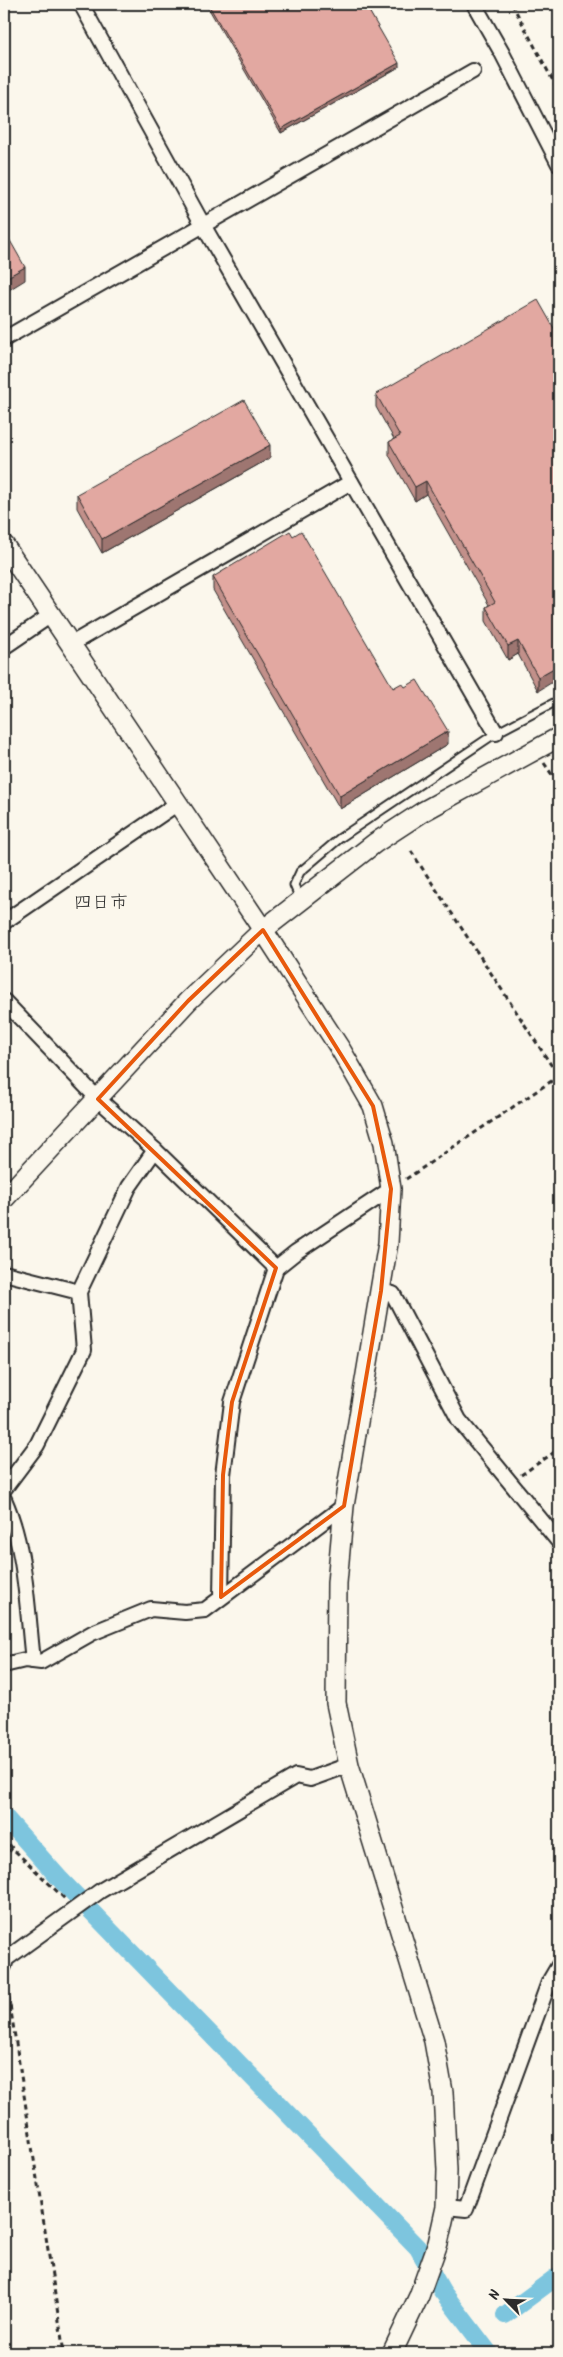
<svg xmlns="http://www.w3.org/2000/svg" width="563" height="2357" font-family="Kalam,'Klee One',sans-serif">
<rect width="100%" height="100%" fill="#fbf7ec"/>
<filter id="ink" filterUnits="userSpaceOnUse"><feTurbulence type="fractalNoise" baseFrequency=".02" numOctaves="2"/><feDisplacementMap in="SourceGraphic" scale="10" xChannelSelector="R" yChannelSelector="G"/><feConvolveMatrix kernelMatrix="1 2 1 2 8 2 1 2 1" color-interpolation-filters="sRGB"/></filter>
<g filter="url(#ink)">
<g fill="none" stroke-linecap="round" stroke-linejoin="round">
<g stroke="#7dc5de" stroke-width="18">
<polyline points="4,1816 59,1878 418,2248 442,2291 489,2353"/>
<polyline points="505,2315 559,2275"/>
</g>
<g stroke="#2b2b2b" stroke-width="11">
<polyline id="lane" points="300,899 294,885 300,872 340,838 496,733 559,700"/>
</g>
<g stroke="#2b2b2b" stroke-width="18">
<g id="street">
<polyline points="81,4 203,225 496,733"/>
<polyline points="474,4 502,53 559,164"/>
<polyline points="4,339 473,71"/>
<polyline points="71,644 351,482"/>
<polyline points="4,647 51,615"/>
<polyline points="4,922 178,803"/>
<polyline points="4,1001 98,1099 155,1150 276,1268"/>
<polyline points="4,1273 79,1292"/>
<polyline points="381,1291 393,1294 459,1420 559,1542"/>
<polyline points="4,1489 37,1445 84,1350 79,1292 129,1187 155,1150"/>
<path d="M 4,1499 C 26,1548 27,1608 33,1661 L 25,1660 L 4,1665"/>
<polyline points="221,1597 223,1475 232,1402 276,1268 296,1252 391,1189"/>
<polyline points="33,1661 41,1662 92,1633 151,1609 185,1612 205,1610 344,1506"/>
<polyline points="4,1966 6,1959 100,1891 296,1776 310,1779 349,1765"/>
<polyline points="446,2207 466,2209 549,1982 559,1965"/>
</g>
</g>
<g stroke="#2b2b2b" stroke-width="22">
<g id="secondary">
<polyline points="4,545 263,930 341,1050 373,1106 384,1143 391,1189 388,1243 344,1506 337,1583 336,1703 349,1765 434,2041 443,2092 447,2170 446,2207 438,2243 419,2296 392,2353"/>
<polyline points="4,1199 188,1001 263,930 375,843 424,811 559,737"/>
</g>
</g>
<g stroke="#2b2b2b" stroke-width="3" stroke-dasharray="5 4" stroke-linecap="butt">
<polyline points="512,4 559,92"/>
<polyline points="544,763 559,785"/>
<polyline points="411,851 559,1077"/>
<polyline points="406,1179 559,1076"/>
<polyline points="521,1475 559,1449"/>
<polyline points="4,1837 12,1848"/>
<polyline points="4,1859 12,1848 66,1900"/>
<polyline points="6,1979 64,2353"/>
</g>
<use href="#lane" stroke="#fbf7ec" stroke-width="7"/>
<use href="#street" stroke="#fbf7ec" stroke-width="14"/>
<use href="#secondary" stroke="#fbf7ec" stroke-width="19"/>
</g>
<g fill="#c2908a" stroke="#2b2b2b">
<polygon points="206,4 365,4 399,67 281,133"/>
<polygon points="559,337 538,691 518,654 508,660 486,621 486,607 489,605 426,494 415,501 389,455 389,442 394,439 376,407 376,394"/>
<polygon points="270,458 102,553 77,508 77,494"/>
<polygon points="213,577 393,688 405,687 448,744 340,809 213,590"/>
</g>
<g fill="#9e7671" stroke="#2b2b2b">
<polygon points="399,63 399,67 281,133 281,129"/>
<polygon points="25,267 25,280 4,293 4,279"/>
<polygon points="270,445 270,458 102,553 102,539"/>
<polygon points="426,481 426,494 415,501 415,487"/>
<polygon points="518,641 518,654 508,660 508,646"/>
<polygon points="559,665 559,678 538,691 538,677"/>
<polygon points="448,731 448,744 340,809 340,796"/>
</g>
<g fill="#e2a8a1" stroke="#2b2b2b">
<polygon points="208,4 365,4 399,63 281,129"/>
<polygon points="4,230 25,267 4,279"/>
<polygon points="538,300 559,337 559,665 538,677 518,641 508,646 486,607 495,602 426,481 415,487 389,442 400,436 376,394"/>
<polygon points="244,400 270,445 102,539 77,494"/>
<polygon points="290,531 293,536 301,531 393,688 402,683 405,687 417,680 448,731 340,796 213,577"/>
</g>
</g>
<path fill="none" stroke="#e8590c" stroke-width="4" stroke-linejoin="round" d="M 263,930 L 373,1106 L 391,1189 L 381,1291 L 344,1506 L 221,1597 L 223,1475 L 232,1402 L 276,1268 L 98,1099 L 188,1001 Z"/>
<g text-anchor="middle" dominant-baseline="central" stroke-width="4" stroke-linejoin="round" paint-order="stroke">
<g font-size="18" fill="#2b2b2b" stroke="#fbf7ec">
<text x="101" y="903">四日市</text>
</g>
</g>
<rect width="563" height="2357" fill="none" stroke="#fbf7ec" stroke-width="20"/>
<rect x="10" y="10" width="543" height="2337" fill="none" stroke="#2b2b2b" stroke-width="2" filter="url(#ink)"/>
<g transform="translate(506 2300) rotate(294)" stroke="#fbf7ec" stroke-width="4" paint-order="stroke">
<path d="M0-4L9 19L0 12L-9 19Z" fill="#2b2b2b"/>
<text y="-8" font-size="14" font-weight="bold" text-anchor="middle" fill="#2b2b2b">N</text>
</g>
</svg>
